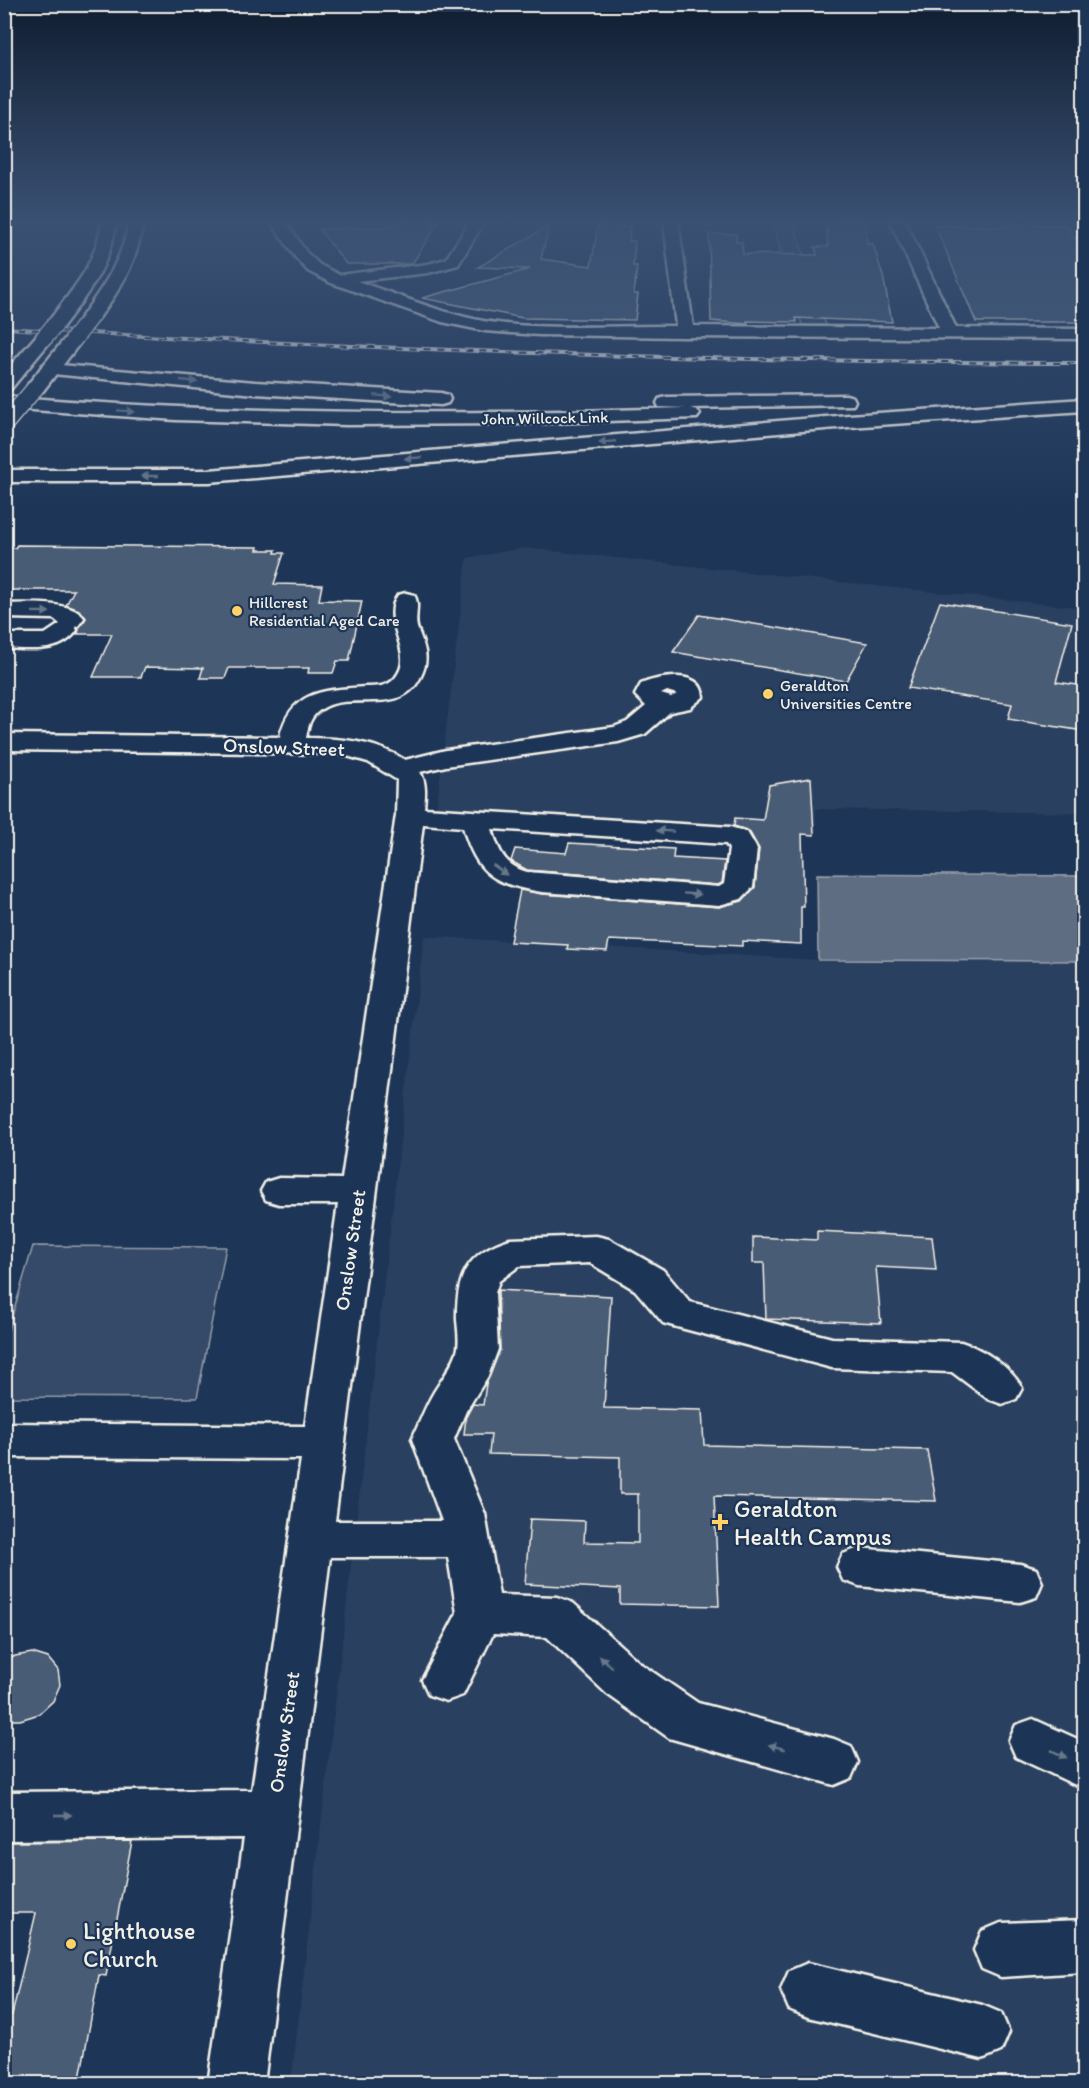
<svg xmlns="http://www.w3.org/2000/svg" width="1089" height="2088" font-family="Itim,sans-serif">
<rect width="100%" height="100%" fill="#1d3557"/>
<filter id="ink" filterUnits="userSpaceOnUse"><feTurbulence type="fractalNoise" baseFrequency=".0167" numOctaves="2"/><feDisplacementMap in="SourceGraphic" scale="12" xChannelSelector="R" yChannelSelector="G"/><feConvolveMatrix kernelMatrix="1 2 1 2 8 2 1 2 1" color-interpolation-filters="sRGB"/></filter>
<g filter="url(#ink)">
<g fill="#2a4060">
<polygon points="524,548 1084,608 1084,813 816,809 816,834 436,811 467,558"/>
<polygon points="424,936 818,960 1084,961 1084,2083 291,2084"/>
</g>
<g fill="#354a67" stroke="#949ea8" stroke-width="1.5">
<polygon points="772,221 793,221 826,325 802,325"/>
<polygon points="33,1246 226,1247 197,1398 5,1397 5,1340"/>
</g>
<polygon fill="#5e6d82" stroke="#9aa2ab" stroke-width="1.5" points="817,874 1084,876 1084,961 818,960"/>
<g fill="#485b74" stroke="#f4f1e8" stroke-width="1.5">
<polygon points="402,221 439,221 412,264 346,264 319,229 388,227 388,224 402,224"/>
<polygon points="826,221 865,221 867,244 873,244 883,276 892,322 796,318 797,322 747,321 748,324 711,321 709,234 736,234 736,242 742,242 743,254 817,255 815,247 828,247"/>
<polygon points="1005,224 1068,225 1074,238 1084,238 1084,322 976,322 935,225 1006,227"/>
<polygon points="549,226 541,259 591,266 598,226 630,227 629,241 635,241 633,266 637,266 634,294 638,294 635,320 523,318 422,298 530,269 478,267"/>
<polygon points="17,545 258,547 257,550 276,550 275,553 284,553 274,584 322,585 319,600 362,601 349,661 337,661 333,673 308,673 309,668 229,668 225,678 200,678 203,668 145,667 141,677 93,677 112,634 78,634 79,628 86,618 79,610 66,605 74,590 4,590 4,548 15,548"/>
<polygon points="940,602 1072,623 1056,682 1084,686 1084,731 1008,719 1012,704 908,688"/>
<polygon points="699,615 779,628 867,643 846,681 673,652"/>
<polygon points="811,778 814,835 802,834 804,907 801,907 801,944 742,941 742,946 609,940 607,951 567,949 568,945 510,942 520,890 542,894 719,907 742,901 755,887 759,849 749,831 734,826 735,818 763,820 769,785"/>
<polygon points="569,843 674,849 673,858 725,861 722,883 718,885 527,870 511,861 515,849 566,853"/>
<polygon points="817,1231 932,1237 936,1270 876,1267 881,1323 766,1319 764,1263 753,1263 753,1237 817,1240"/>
<polygon points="498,1290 611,1296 604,1408 702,1410 704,1445 927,1450 936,1501 714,1496 719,1606 620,1604 620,1589 525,1584 530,1519 585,1521 584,1542 638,1543 638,1494 620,1494 620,1457 489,1454 491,1434 464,1434 466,1417 473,1404 483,1405 486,1384 500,1350"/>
<polygon points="32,1653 48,1658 58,1670 60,1685 53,1701 39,1714 20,1720 4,1720 4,1662 15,1656"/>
<polygon points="132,1841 106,1976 99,1975 79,2084 4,2084 4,2015 12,2015 36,1913 4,1913 4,1842"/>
</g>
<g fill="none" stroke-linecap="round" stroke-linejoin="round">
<g stroke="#f4f1e8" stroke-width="5">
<g id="minor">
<path d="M 270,221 L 285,221 L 306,252 L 320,265 L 339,275 L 428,264 L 446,259 L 467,227 L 467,221 L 481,221 L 481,227 L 458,265 L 428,273 L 357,281 C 398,295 440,313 483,321 C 544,331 614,325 676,326 L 664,221 L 678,221 L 693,326 L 939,328 L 890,221 L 905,221 L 956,328 L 1084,329 L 1084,339 L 685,337 L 539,335 L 485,331 L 442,322 L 331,283 L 308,271 L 296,258 Z"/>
<path d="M 406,593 L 414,595 C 421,605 413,619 418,630 C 425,648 430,660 420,678 C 400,718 348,689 320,710 C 310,717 308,726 306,738 C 341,738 375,741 405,760 L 446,750 L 614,727 L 627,722 L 646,706 L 635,695 L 641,684 C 657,677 702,668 703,697 L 690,708 L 670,712 L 645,734 L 618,742 L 446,766 L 420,772 C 427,783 425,796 424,808 L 730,827 L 747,832 L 757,849 L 753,887 L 741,899 L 719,905 L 542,892 C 494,884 477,875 463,827 L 423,824 L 335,1521 L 442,1521 L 412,1439 C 419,1424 425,1407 434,1392 C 442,1379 451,1368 457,1352 C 460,1343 458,1330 457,1320 C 456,1277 466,1253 510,1239 L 596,1236 L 609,1239 L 663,1270 L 690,1302 L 832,1338 L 961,1342 C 983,1349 1011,1367 1022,1388 L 1016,1399 L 1002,1404 L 988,1399 L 952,1372 L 832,1368 L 677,1327 L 663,1323 L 635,1290 L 590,1263 L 519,1266 L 499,1281 L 495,1293 L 498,1349 L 488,1376 L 466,1411 L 454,1439 L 485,1514 L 499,1595 L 557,1597 L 573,1603 L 641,1664 L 698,1703 L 834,1739 L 851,1746 L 858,1762 L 851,1778 L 834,1785 L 669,1738 L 607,1694 L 547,1637 L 493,1634 L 463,1695 L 446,1701 L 429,1695 L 422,1680 L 457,1613 L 448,1557 L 330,1557 L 264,2084 L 208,2084 L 244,1838 L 4,1840 L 4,1792 L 252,1790 L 301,1459 L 4,1457 L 4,1423 L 305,1426 L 338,1204 L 279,1204 L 266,1200 L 261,1191 L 266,1182 L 279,1178 L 342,1179 L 396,815 L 397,780 L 368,762 L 340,754 L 4,750 L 4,734 L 280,737 C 290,690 325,690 365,687 C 376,687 388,687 395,678 C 417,652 379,622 398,595 ZM 667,691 L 677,694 L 671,697 L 661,694 ZM 492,829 L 726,844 L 729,849 L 724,884 L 719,887 L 527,872 C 504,866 498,849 492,829 Z"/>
<path d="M 4,604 C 25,604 71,600 84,618 L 78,626 L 75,627 L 77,630 C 61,654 30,649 4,648 L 4,634 L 45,634 L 60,624 L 54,619 L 4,618 Z"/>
<polygon points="859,1548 1020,1564 1036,1569 1042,1583 1036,1597 1020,1602 859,1586 843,1580 837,1567 843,1554"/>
<polygon points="1033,1719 1084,1742 1084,1789 1016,1757 1009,1741 1016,1725"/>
<polygon points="1084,1920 1084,1972 1001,1977 982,1969 974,1950 982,1931 1001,1923"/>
<polygon points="808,1963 982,2005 1001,2013 1009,2032 1001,2051 982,2059 808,2017 789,2009 781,1990 789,1971"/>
</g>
</g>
<g stroke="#f4f1e8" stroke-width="5">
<g id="major">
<polygon points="49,364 255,382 441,393 448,395 450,399 448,403 441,405 255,394 43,373 40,369 43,365"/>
<path d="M 846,395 L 853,397 L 855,401 L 853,405 L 690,408 L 697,410 L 700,414 L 697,418 L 518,424 L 347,425 L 176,420 L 4,408 L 4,396 C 232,415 458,415 686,408 L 659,407 L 657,403 L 659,399 L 666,397 Z"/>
<polygon points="1084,399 1084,411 849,427 209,482 4,482 4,470 209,470 849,415"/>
</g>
</g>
<g stroke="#f4f1e8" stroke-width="5">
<g id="highway">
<path d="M 102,221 L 116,221 C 111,265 87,295 61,329 L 49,329 L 46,325 C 72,289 95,268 102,221 Z"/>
<path d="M 129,221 L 143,221 C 138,264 116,296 90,330 L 78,330 L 75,326 C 99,292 122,264 129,221 Z"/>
<polygon points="44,333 50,334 53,338 11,389 4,390 4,373 38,334"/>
<polygon points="73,335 79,336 82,340 79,344 43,391 29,391 27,387 29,383 67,336"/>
</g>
</g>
<use href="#minor" fill="#1d3557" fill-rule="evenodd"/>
<use href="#major" fill="#1d3557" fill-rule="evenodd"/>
<use href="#highway" fill="#1d3557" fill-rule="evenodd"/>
<g stroke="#f4f1e8" stroke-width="4">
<path id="rail" d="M 4,328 C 364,350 723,362 1084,363"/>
</g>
<use href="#rail" stroke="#1d3557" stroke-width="2" stroke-dasharray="7" stroke-linecap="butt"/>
<g stroke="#f4f1e8" stroke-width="19" stroke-linecap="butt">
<g id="highway-bridge">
<polyline points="44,338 55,325"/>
<polyline points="73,340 84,326"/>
<polyline points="4,425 36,387"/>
</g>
</g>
<use href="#highway-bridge" stroke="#1d3557" stroke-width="16"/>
</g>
<defs><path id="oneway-solid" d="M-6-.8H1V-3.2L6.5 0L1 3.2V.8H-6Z" transform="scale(1.5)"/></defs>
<g fill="#68778a">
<use href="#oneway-solid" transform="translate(189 381) rotate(6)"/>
<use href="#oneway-solid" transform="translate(383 396) rotate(4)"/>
<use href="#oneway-solid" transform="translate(126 411) rotate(4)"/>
<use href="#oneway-solid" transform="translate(607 442) rotate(175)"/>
<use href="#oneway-solid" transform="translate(413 458) rotate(175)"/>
<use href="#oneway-solid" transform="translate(150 476) rotate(180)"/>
<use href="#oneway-solid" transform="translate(41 612) rotate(1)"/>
<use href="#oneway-solid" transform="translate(665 831) rotate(-176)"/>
<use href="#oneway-solid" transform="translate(500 870) rotate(36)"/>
<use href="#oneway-solid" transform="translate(692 894) rotate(4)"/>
<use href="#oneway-solid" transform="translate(606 1662) rotate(-137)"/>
<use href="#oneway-solid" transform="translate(777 1747) rotate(-165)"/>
<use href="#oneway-solid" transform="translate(1059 1754) rotate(26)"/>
<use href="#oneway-solid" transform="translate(63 1815)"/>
</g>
</g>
<linearGradient id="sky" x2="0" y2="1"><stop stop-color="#101d30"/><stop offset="0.43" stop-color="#3a5174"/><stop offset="1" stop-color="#3a5174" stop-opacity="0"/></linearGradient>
<rect width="1089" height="514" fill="url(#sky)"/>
<g fill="#ffd166" stroke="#1d3557" stroke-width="2">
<circle cx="237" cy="611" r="6"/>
<circle cx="768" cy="694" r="6"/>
<path d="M717 1513h6v6h6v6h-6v6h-6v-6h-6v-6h6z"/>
<circle cx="71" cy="1944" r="6"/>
</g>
<g text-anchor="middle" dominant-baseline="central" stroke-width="4.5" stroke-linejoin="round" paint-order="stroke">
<g font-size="16" fill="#f4f1e8" stroke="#1d3557">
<text transform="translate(545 418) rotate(-1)">John Willcock Link</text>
</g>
<g font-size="16" fill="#f4f1e8" stroke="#1d3557" text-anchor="start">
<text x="249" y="602">Hillcrest<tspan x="249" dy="18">Residential Aged Care</tspan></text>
<text x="780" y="685">Geraldton<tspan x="780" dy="18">Universities Centre</tspan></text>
</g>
<g font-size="20" fill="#f4f1e8" stroke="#1d3557">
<text transform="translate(284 747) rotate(2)">Onslow Street</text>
<text transform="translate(350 1250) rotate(-82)">Onslow Street</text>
<text transform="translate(284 1732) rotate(-82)">Onslow Street</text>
</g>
<g font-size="24" fill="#f4f1e8" stroke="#1d3557" text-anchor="start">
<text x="734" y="1508">Geraldton<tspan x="734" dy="28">Health Campus</tspan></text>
<text x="83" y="1930">Lighthouse<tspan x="83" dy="28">Church</tspan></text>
</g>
</g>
<rect width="1089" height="2088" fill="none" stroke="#1d3557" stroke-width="24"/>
<rect x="12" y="12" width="1065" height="2064" fill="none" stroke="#f4f1e8" stroke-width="2" filter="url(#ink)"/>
</svg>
